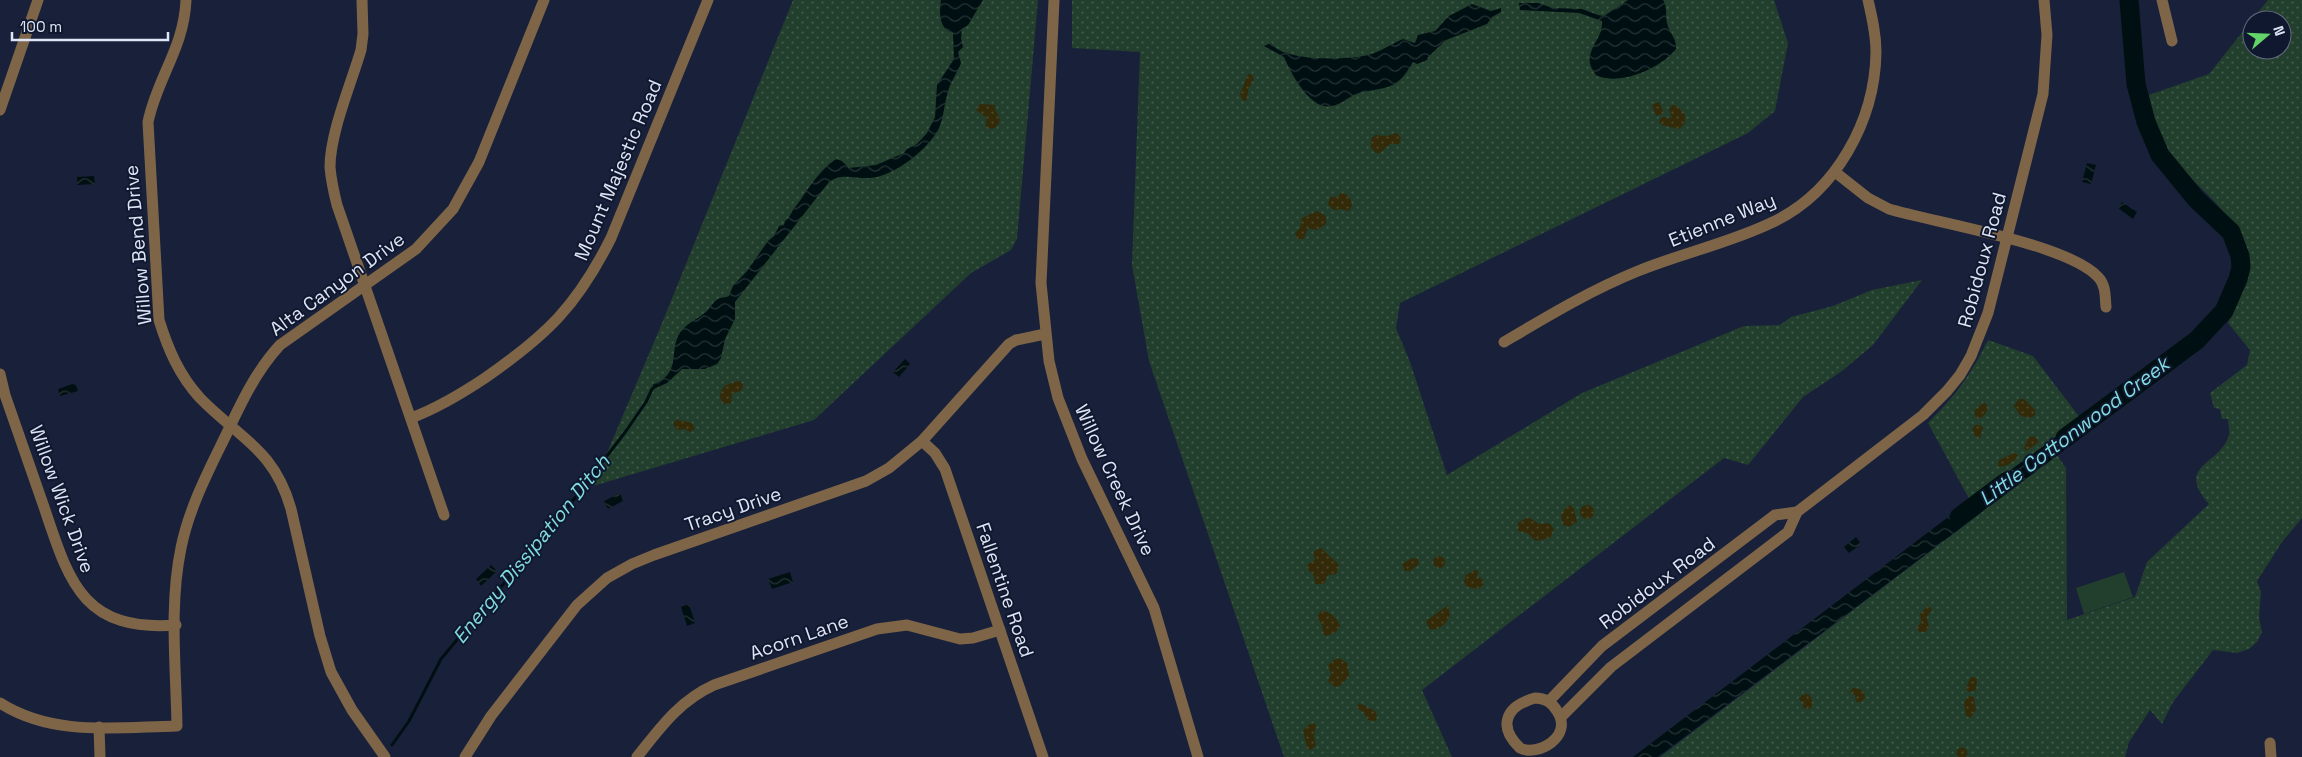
<svg xmlns="http://www.w3.org/2000/svg" width="2302" height="757" font-family="'Space Grotesk',sans-serif">
<defs>
<pattern id="green-dots" width="8" height="8" patternUnits="userSpaceOnUse" patternTransform="scale(1.25)"><rect width="8" height="8" fill="#213f2c"/><path d="M2 2h.1M6 6h.1" fill="none" stroke="#415b4b" stroke-width="1.8" stroke-linecap="round"/></pattern>
<pattern id="sand-dots" width="8" height="8" patternUnits="userSpaceOnUse" patternTransform="scale(1.25)"><rect width="8" height="8" fill="#322a08"/><path d="M2 2h.1M6 6h.1" fill="none" stroke="#4f492d" stroke-width="1.8" stroke-linecap="round"/></pattern>
<pattern id="water-waves" width="16" height="10" patternUnits="userSpaceOnUse" patternTransform="scale(1.25)"><rect width="16" height="10" fill="#001012"/><path d="M0 5q4-4 8 0t8 0" fill="none" stroke="#253335"/></pattern>
</defs>
<rect width="100%" height="100%" fill="#19213a"/>
<g fill="url(#green-dots)" fill-rule="evenodd">
<polygon points="793,0 1038,0 1017,239 1011,250 971,273 814,420 593,486 660,328"/>
<polygon points="1072,0 1774,0 1788,43 1782,74 1775,111 1748,133 1400,303 1396,328 1410,362 1447,475 1582,393 1744,326 1780,325 1791,317 1833,306 1872,290 1922,280 1873,345 1842,371 1803,397 1748,465 1724,458 1422,690 1452,757 1284,757 1149,361 1132,265 1140,52 1072,48"/>
<path d="M 2268,0 L 2302,0 L 2302,518 L 2282,542 L 2257,581 L 2261,592 L 2259,617 L 2262,632 L 2257,642 L 2249,649 L 2237,653 L 2213,650 L 2173,702 L 2162,724 L 2150,710 L 2129,742 L 2125,757 L 1660,757 L 1978,515 L 1928,423 C 1956,395 1970,376 1988,340 L 2033,356 L 2081,419 L 2048,442 L 2066,468 L 2067,620 L 2135,597 L 2147,562 L 2209,504 C 2174,464 2221,465 2229,435 C 2230,430 2228,424 2228,419 L 2222,419 L 2220,409 L 2214,408 L 2210,393 L 2247,365 L 2250,350 L 2228,323 C 2236,305 2245,288 2247,269 C 2253,222 2184,178 2158,144 C 2149,131 2146,112 2143,97 L 2209,74 ZM 2252,20 L 2282,20 L 2282,50 L 2252,50 Z"/>
</g>
<g fill="url(#sand-dots)">
<polygon points="1248,74 1252,75 1254,79 1248,90 1247,100 1243,101 1240,94"/>
<polygon points="1659,102 1664,113 1656,116 1652,105"/>
<path d="M 980,104 L 995,105 L 995,110 C 1000,117 1002,122 995,128 L 991,129 L 986,127 L 986,117 L 976,110 Z"/>
<polygon points="1672,105 1677,106 1685,115 1685,123 1679,129 1662,125 1659,122 1660,119 1663,117 1672,118 1669,110"/>
<polygon points="1397,133 1401,138 1399,144 1390,144 1380,153 1376,153 1371,147 1371,139 1375,135 1387,136"/>
<path d="M 1341,193 C 1348,193 1352,200 1352,206 L 1349,211 L 1341,209 L 1334,210 L 1328,205 L 1330,197 L 1337,197 Z"/>
<polygon points="1317,211 1326,216 1326,224 1317,230 1308,228 1304,239 1297,239 1295,233 1300,228 1302,218"/>
<path d="M 740,381 L 743,384 C 743,394 738,390 732,394 L 731,403 L 723,404 L 720,397 C 721,385 729,383 740,381 Z"/>
<polygon points="2019,399 2024,399 2035,410 2035,416 2027,418 2020,415 2014,406"/>
<path d="M 1984,402 L 1988,407 C 1986,413 1984,419 1976,418 L 1974,411 Z"/>
<polygon points="678,420 692,423 695,429 690,432 685,429 677,430 673,424 675,421"/>
<polygon points="1975,425 1979,425 1983,427 1980,438 1976,437 1972,430"/>
<polygon points="2034,436 2039,442 2026,451 2024,448 2029,437"/>
<path d="M 2014,453 L 2018,455 C 2016,462 2004,468 1998,466 L 1999,460 Z"/>
<polygon points="1570,505 1574,509 1577,522 1569,527 1563,525 1561,516 1566,507"/>
<circle cx="1587" cy="512" r="7"/>
<polygon points="1528,517 1539,524 1549,523 1554,529 1550,538 1536,541 1527,533 1518,531 1518,523"/>
<polygon points="1321,548 1339,565 1336,574 1328,575 1324,584 1315,584 1314,576 1307,568 1308,564 1315,560 1313,552"/>
<circle cx="1439" cy="562" r="6"/>
<polygon points="1412,558 1418,559 1419,564 1410,571 1405,571 1402,564"/>
<polygon points="1475,570 1478,571 1477,577 1481,578 1484,584 1478,589 1467,587 1464,582 1466,575"/>
<path d="M 1448,605 L 1450,615 C 1447,624 1438,631 1429,629 L 1426,621 Z"/>
<polygon points="1928,606 1932,609 1927,617 1929,628 1925,632 1919,632 1917,628 1921,622 1920,614"/>
<path d="M 1321,611 C 1328,610 1338,618 1340,626 L 1336,632 L 1326,636 L 1323,634 L 1322,625 L 1317,617 Z"/>
<polygon points="1339,658 1347,663 1349,676 1340,686 1335,687 1328,681 1331,674 1328,666 1332,661"/>
<polygon points="1974,677 1977,679 1976,690 1969,692 1966,689 1970,678"/>
<path d="M 1853,688 C 1860,688 1865,691 1865,698 L 1861,702 L 1856,702 L 1855,695 L 1850,692 Z"/>
<path d="M 1802,695 L 1808,694 C 1813,698 1814,704 1810,709 L 1803,708 L 1803,703 L 1799,699 Z"/>
<polygon points="1968,696 1974,697 1976,710 1970,718 1966,716 1964,703"/>
<polygon points="1359,703 1375,711 1377,716 1376,721 1368,720 1364,713 1357,708"/>
<polygon points="1314,723 1316,725 1314,736 1316,745 1311,750 1307,748 1303,731 1308,725"/>
<circle cx="1962" cy="753" r="5.5"/>
</g>
<polygon fill="#213f2c" points="2124,572 2133,597 2084,614 2076,588"/>
<g fill="url(#water-waves)">
<path d="M 941,0 L 983,0 L 968,25 L 962,29 L 961,38 L 963,47 L 958,52 L 961,63 C 957,74 949,84 947,95 C 944,106 944,116 939,128 C 929,148 899,172 877,177 C 860,181 843,171 829,182 L 735,302 L 735,319 L 725,339 L 721,358 L 717,364 L 705,369 L 682,369 L 667,383 L 656,388 L 653,387 L 653,384 C 680,375 670,354 678,336 C 685,323 697,320 707,311 C 711,307 713,302 718,299 C 721,297 725,298 729,296 L 733,286 L 747,271 L 768,241 L 774,236 L 779,226 L 784,225 L 785,221 C 790,218 792,210 796,206 C 808,190 818,171 836,159 L 842,161 L 849,168 L 876,165 L 904,153 L 907,149 L 917,144 L 927,133 L 935,117 L 937,85 L 954,59 L 953,33 C 939,29 939,14 941,0 Z"/>
<path d="M 1628,0 L 1663,0 C 1668,8 1665,15 1667,23 C 1669,33 1677,38 1676,49 C 1661,68 1619,87 1596,75 C 1578,53 1604,41 1602,21 L 1579,13 L 1520,10 L 1519,3 L 1538,3 L 1553,8 L 1582,9 L 1598,15 L 1604,16 Z"/>
<path d="M 1472,4 L 1491,11 L 1501,8 L 1501,12 L 1492,17 L 1487,24 L 1446,40 L 1428,57 L 1427,60 L 1417,64 L 1413,62 C 1398,88 1391,87 1363,92 C 1351,94 1343,104 1332,106 C 1310,111 1291,73 1284,57 L 1264,46 L 1271,43 C 1282,62 1348,60 1368,55 C 1380,52 1391,44 1403,39 L 1415,43 L 1418,35 L 1435,31 L 1449,16 Z"/>
<polygon points="2087,163 2096,165 2091,184 2082,182"/>
<polygon points="94,176 95,184 77,185 77,177"/>
<polygon points="2122,202 2137,212 2133,219 2118,208"/>
<polygon points="905,359 910,364 899,377 893,372"/>
<polygon points="75,383 78,391 60,396 58,389"/>
<polygon points="2081,419 2090,431 1990,506 1983,490"/>
<polygon points="620,493 623,501 608,509 604,501"/>
<polygon points="1977,495 1983,511 1658,757 1633,757"/>
<polygon points="1856,537 1861,544 1849,553 1844,547"/>
<polygon points="491,565 497,571 481,586 476,579"/>
<polygon points="790,572 793,582 772,589 768,579"/>
<polygon points="689,604 695,623 687,626 681,607"/>
</g>
<g fill="none" stroke-linecap="round" stroke-linejoin="round">
<polyline stroke="#001012" stroke-width="3" points="392,745 409,721 441,659 571,503 626,431 646,402 652,389 657,385"/>
<g stroke="#001012" stroke-width="19">
<polyline points="2065,438 2197,340 2224,311 2238,279 2241,267 2240,256 2231,232 2196,199 2160,155 2146,122 2136,84 2129,0"/>
<polyline points="1959,517 2007,481"/>
</g>
<g stroke="#7e6548" stroke-width="11">
<path d="M 186,0 C 184,48 157,78 148,122 L 159,320 C 168,349 179,375 200,398 C 240,439 274,449 291,509 L 320,636 L 331,672 L 352,710 L 385,757"/>
<path d="M 362,0 L 363,34 L 361,50 C 351,84 330,133 330,167 C 331,180 334,193 337,205 L 444,515"/>
<polyline points="1054,0 1041,283 1049,361 1058,398 1082,459 1154,608 1198,757"/>
<polyline points="2162,0 2172,41"/>
<polyline points="0,110 38,0"/>
<path d="M 1835,172 L 1868,198 L 1889,209 C 1936,223 2070,244 2099,278 C 2106,286 2105,297 2106,307"/>
<path d="M 1504,342 C 1548,316 1591,290 1638,271 C 1682,253 1730,243 1773,222 C 1836,192 1875,121 1876,52 C 1876,34 1872,17 1868,0"/>
<path d="M 0,374 L 5,395 C 18,432 31,469 44,507 C 69,581 82,632 176,625"/>
<path d="M 411,418 C 438,408 461,394 485,378 C 547,335 577,306 611,238 L 708,0"/>
<polyline points="922,441 935,453 945,469 1043,757"/>
<path d="M 1535,698 C 1545,698 1552,702 1557,711 C 1574,737 1537,757 1520,748 C 1497,726 1506,706 1535,698 Z"/>
<polyline points="1549,701 1602,646 1775,515 1797,512"/>
<path d="M 0,703 C 53,737 117,727 177,726 C 176,668 169,605 181,548 C 189,508 208,472 226,435 C 241,403 256,371 280,345 L 416,249 L 453,209 L 479,162 L 544,0"/>
<polyline points="1561,717 1611,667 1788,532 1797,512 1923,415 1947,391 1960,375 1971,356 1988,313 2043,94 2047,35 2044,0"/>
<polyline points="99,727 100,757"/>
<polyline points="2270,743 2271,757"/>
<polyline points="465,757 491,716 577,605 607,578 632,564 654,555 866,481 889,468 922,441 1009,344 1016,340 1045,334"/>
<path d="M 637,757 C 660,728 679,701 714,685 L 877,629 L 907,625 L 960,639 L 973,638 L 1000,630"/>
</g>
</g>
<g text-anchor="middle" dominant-baseline="central" stroke-width="4" stroke-linejoin="round" paint-order="stroke">
<g font-size="19" fill="#dee5f6" stroke="#10182f">
<text transform="translate(618 170) rotate(-67)">Mount Majestic Road</text>
<text transform="translate(1722 220) rotate(-22)">Etienne Way</text>
<text transform="translate(138 245) rotate(-95)">Willow Bend Drive</text>
<text transform="translate(1982 260) rotate(-75)">Robidoux Road</text>
<text transform="translate(337 284) rotate(-36)">Alta Canyon Drive</text>
<text transform="translate(1115 480) rotate(65)">Willow Creek Drive</text>
<text transform="translate(62 499) rotate(70)">Willow Wick Drive</text>
<text transform="translate(733 509) rotate(-19)">Tracy Drive</text>
<text transform="translate(1657 583) rotate(-37)">Robidoux Road</text>
<text transform="translate(1005 590) rotate(71)">Fallentine Road</text>
<text transform="translate(799 637) rotate(-19)">Acorn Lane</text>
</g>
<g font-size="20" font-style="italic" fill="#81dbe0" stroke="#10182f">
<text transform="translate(2074 431) rotate(-37)">Little Cottonwood Creek</text>
<text transform="translate(531 549) rotate(-51)">Energy Dissipation Ditch</text>
</g>
</g>
<g transform="translate(2267 35) rotate(71)"><circle r="24" fill="#10182f" stroke="#626a7f"/>
<path d="M0-4L9 19L0 12L-9 19Z" fill="#63d469"/>
<text y="-8" font-size="14" font-weight="bold" text-anchor="middle" fill="#dee5f6">N</text>
</g>
<path d="M12 32v8h156v-8" fill="none" stroke="#dee5f6" stroke-width="2.5"/>
<text x="20" y="32" font-size="15" fill="#dee5f6" stroke="#10182f" stroke-width="4" paint-order="stroke">100 m</text>
</svg>
